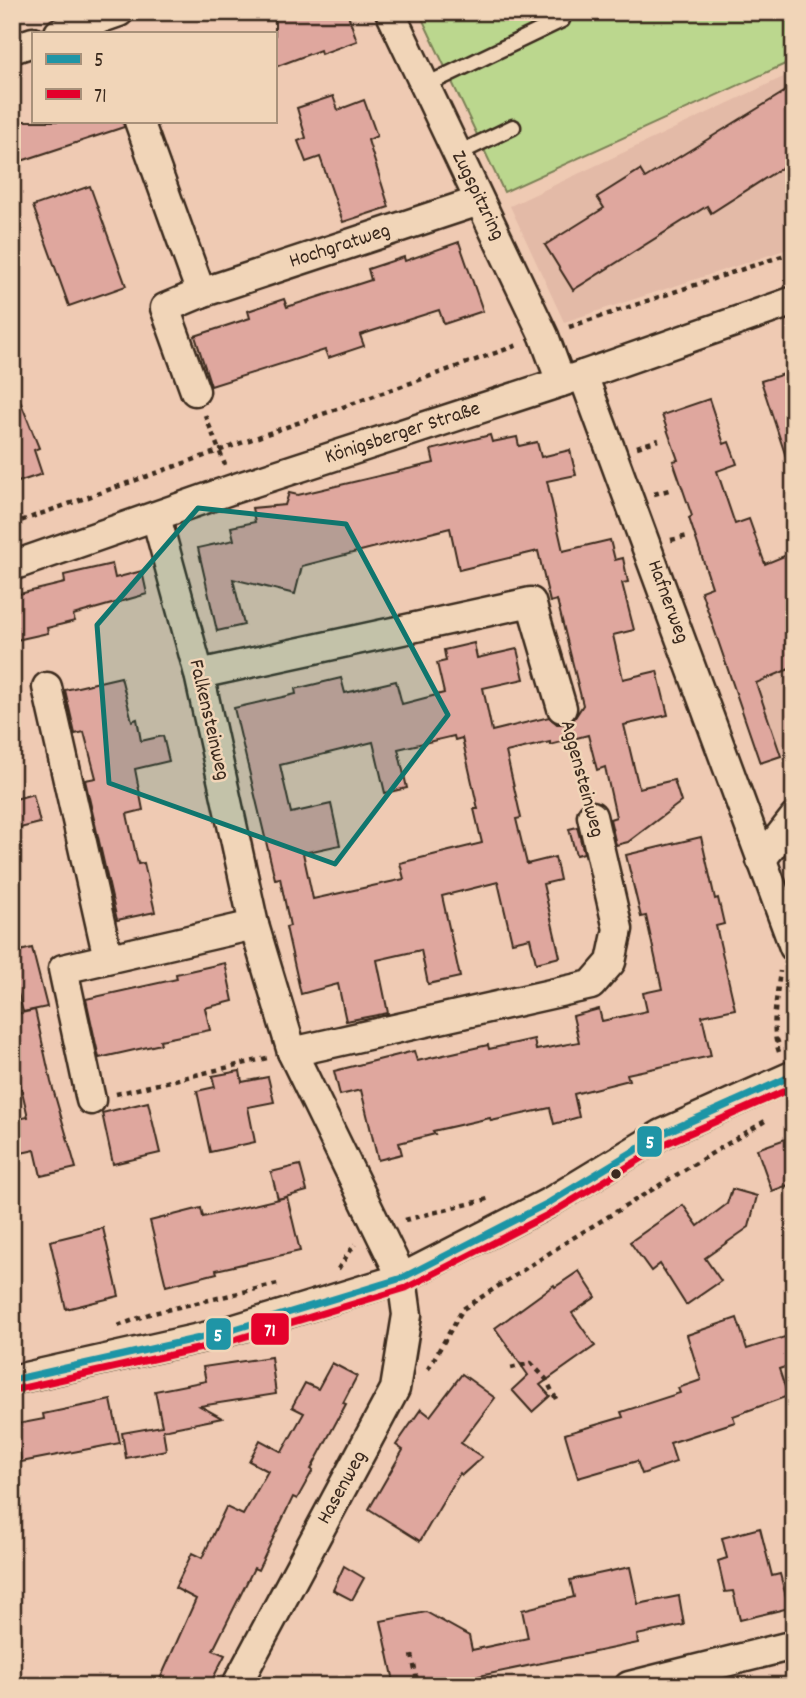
<svg xmlns="http://www.w3.org/2000/svg" width="806" height="1698" font-family="Dekko,sans-serif">
<rect width="100%" height="100%" fill="#efcab3"/>
<filter id="ink" filterUnits="userSpaceOnUse"><feTurbulence type="fractalNoise" baseFrequency=".0143" numOctaves="2"/><feDisplacementMap in="SourceGraphic" scale="14" xChannelSelector="R" yChannelSelector="G"/><feConvolveMatrix kernelMatrix="1 2 1 2 8 2 1 2 1" color-interpolation-filters="sRGB"/></filter>
<g filter="url(#ink)">
<g fill="#e3baa7">
<polygon points="794,72 794,247 564,322 510,206"/>
<polygon points="794,553 794,742 781,756 760,763 701,591"/>
</g>
<polygon fill="#bbd78e" stroke="#7b8056" stroke-width="2" points="419,12 794,12 794,60 504,192"/>
<g fill="#dfa79e" stroke="#3b2a1e" stroke-width="2" fill-rule="evenodd">
<polygon points="275,12 347,12 357,41 321,54 320,50 275,67"/>
<polygon points="794,86 794,160 711,213 707,206 573,290 545,245 604,208 597,197 640,170 645,178"/>
<polygon points="333,96 338,110 364,100 377,136 368,140 389,207 343,222 320,157 306,162 298,141 306,138 297,108"/>
<polygon points="12,121 123,121 124,127 12,164"/>
<polygon points="90,186 126,286 69,306 33,206"/>
<polygon points="459,242 483,311 444,324 439,310 360,335 364,346 328,358 325,350 211,386 195,336 250,318 248,311 284,299 287,307 371,280 368,269 404,257 405,261"/>
<polygon points="794,371 794,466 789,466 761,381"/>
<polygon points="12,381 39,448 34,450 42,474 12,484"/>
<polygon points="709,399 724,444 729,442 737,464 717,471 735,524 749,519 765,564 794,552 794,667 756,683 781,756 760,763 701,591 712,587 689,518 692,516 673,461 678,460 662,415"/>
<path d="M 490,435 L 492,442 L 517,437 L 519,446 L 537,442 L 541,457 L 570,450 L 576,475 L 547,481 L 563,551 L 610,540 L 615,560 L 623,558 L 628,582 L 622,583 L 634,630 L 613,635 L 623,679 L 657,671 L 668,715 L 624,725 L 639,788 L 674,780 L 681,802 L 628,842 L 616,845 L 610,819 L 616,817 L 605,767 L 597,770 L 588,735 L 550,745 L 550,742 L 506,752 L 521,818 L 516,819 L 527,864 L 555,857 L 560,880 L 543,884 L 560,957 L 536,963 L 530,938 L 512,942 L 498,882 L 442,896 L 460,977 L 428,984 L 421,950 L 377,960 L 388,1013 L 346,1021 L 338,984 L 301,994 L 286,927 L 290,926 L 280,878 L 275,879 L 234,708 L 296,694 L 295,689 L 341,678 L 345,693 L 396,681 L 402,704 L 444,693 L 437,663 L 446,661 L 444,650 L 474,643 L 477,658 L 517,649 L 524,679 L 483,688 L 492,731 L 549,717 L 557,724 L 567,724 L 574,719 L 583,705 L 557,600 L 550,602 L 538,551 L 459,570 L 450,528 L 302,566 L 295,594 L 233,579 L 244,625 L 217,631 L 198,548 L 234,540 L 231,527 L 255,522 L 252,508 L 285,505 L 289,493 L 298,495 L 434,463 L 431,450 ZM 454,736 L 455,740 L 462,738 L 478,809 L 474,809 L 482,843 L 400,863 L 404,879 L 313,899 L 303,853 L 340,845 L 331,804 L 291,813 L 280,765 L 373,742 L 385,793 L 407,788 L 398,749 Z"/>
<polygon points="112,564 115,578 142,571 147,594 73,615 75,621 47,628 48,633 12,641 12,602 16,601 15,595 65,583 64,575"/>
<polygon points="121,677 132,721 137,719 141,741 163,736 169,761 135,769 143,810 127,814 138,864 144,863 155,912 117,920 85,780 96,778 84,732 75,734 65,690"/>
<polygon points="33,794 40,823 12,830 12,800"/>
<polygon points="577,827 584,853 576,855 569,829"/>
<polygon points="701,837 715,899 718,898 724,924 716,926 735,1009 702,1016 711,1056 627,1074 629,1080 574,1094 579,1117 554,1124 550,1108 491,1121 490,1118 433,1131 435,1134 399,1143 402,1154 378,1160 361,1090 340,1095 334,1071 414,1051 417,1061 488,1045 489,1049 534,1039 536,1050 579,1042 573,1016 599,1009 602,1021 647,1011 643,993 662,989 646,916 641,917 626,855"/>
<polygon points="32,948 47,1007 23,1012 12,971 12,953"/>
<polygon points="225,963 233,1001 205,1008 210,1030 160,1040 161,1044 99,1058 86,999 177,979 176,974"/>
<polygon points="35,1010 51,1082 76,1168 41,1176 35,1150 12,1155 12,1120 28,1117 12,1048 12,1015"/>
<polygon points="240,1071 242,1082 268,1077 274,1102 248,1107 255,1142 210,1152 197,1091 215,1087 212,1076"/>
<polygon points="148,1102 160,1153 113,1164 102,1113"/>
<polygon points="794,1136 794,1183 772,1191 757,1149"/>
<polygon points="300,1165 307,1191 278,1199 271,1172"/>
<polygon points="732,1189 757,1196 749,1227 705,1258 721,1281 686,1305 660,1264 651,1271 630,1242 683,1205 698,1226 727,1204"/>
<polygon points="287,1197 300,1251 216,1270 217,1273 166,1286 150,1221 201,1208 203,1217"/>
<polygon points="103,1228 119,1296 66,1309 50,1241"/>
<polygon points="579,1271 596,1297 572,1313 595,1346 540,1385 550,1396 532,1412 512,1390 528,1375 495,1328 554,1285 555,1287"/>
<polygon points="737,1318 747,1349 794,1334 794,1364 779,1369 788,1396 733,1416 735,1422 670,1443 676,1462 642,1474 637,1461 578,1478 565,1434 623,1417 621,1412 680,1393 678,1388 701,1380 687,1335"/>
<polygon points="271,1357 276,1394 200,1406 222,1418 163,1430 166,1450 126,1458 122,1433 162,1426 155,1391 206,1381 203,1367"/>
<polygon points="332,1363 357,1376 343,1403 346,1404 311,1469 313,1470 297,1499 293,1497 258,1570 254,1568 213,1650 225,1655 209,1686 157,1686 196,1599 175,1588 192,1553 202,1558 226,1507 243,1515 268,1471 249,1461 260,1440 282,1452 304,1413 292,1407 305,1383 318,1389"/>
<polygon points="462,1374 495,1398 461,1443 482,1457 462,1475 460,1473 420,1541 369,1509 403,1450 396,1445 421,1409 430,1416"/>
<polygon points="111,1400 120,1443 21,1462 19,1450 12,1451 12,1425 44,1419 43,1414"/>
<polygon points="760,1528 772,1576 780,1574 789,1608 740,1620 733,1591 725,1592 718,1561 727,1558 722,1538"/>
<polygon points="344,1566 364,1578 352,1600 333,1590"/>
<polygon points="630,1567 638,1604 679,1596 684,1625 637,1635 638,1643 479,1676 479,1679 444,1686 395,1686 381,1621 426,1612 469,1636 472,1650 528,1638 522,1610 574,1597 570,1580"/>
</g>
<g fill="none" stroke-linecap="round" stroke-linejoin="round">
<g stroke="#3b2a1e" stroke-width="19">
<g id="lane">
<polyline points="424,86 562,20 564,12"/>
<polyline points="457,154 513,127"/>
</g>
</g>
<g stroke="#3b2a1e" stroke-width="33">
<g id="street">
<polyline points="390,12 544,336 561,382"/>
<polyline points="59,33 119,12"/>
<polyline points="12,49 33,42"/>
<polyline points="139,121 201,293"/>
<polyline points="583,375 794,947"/>
<polyline points="195,391 165,308 201,293 479,201"/>
<polyline points="156,517 199,674 254,925 292,1052 402,1278 407,1315 395,1389 236,1686"/>
<polyline points="12,566 233,489 583,375 794,301"/>
<polyline points="199,674 531,602 562,708"/>
<polyline points="47,687 108,958"/>
<polyline points="761,860 794,818"/>
<polyline points="292,1052 591,985 611,962 618,929 592,816"/>
<polyline points="91,1100 63,969 254,925"/>
<polyline points="12,1380 222,1333 402,1278 550,1202 662,1134 794,1075"/>
<polyline points="629,1686 794,1645"/>
</g>
</g>
<g stroke="#3b2a1e" stroke-width="4.5" stroke-dasharray="5 5" stroke-linecap="butt">
<polyline points="569,327 794,252"/>
<polyline points="205,415 225,465"/>
<polyline points="637,447 659,440"/>
<polyline points="654,494 673,489"/>
<polyline points="12,524 518,345"/>
<polyline points="671,540 688,536"/>
<polyline points="569,732 585,791"/>
<polyline points="775,1042 794,1035"/>
<path d="M 779,1052 C 770,1027 777,997 780,971"/>
<polyline points="116,1094 267,1058"/>
<polyline points="405,1220 492,1198"/>
<polyline points="338,1269 355,1244"/>
<polyline points="118,1326 149,1314 282,1283"/>
<polyline points="511,1368 531,1363 546,1379 556,1399"/>
<polyline points="428,1369 463,1309 568,1241 765,1121"/>
<polyline points="412,1655 418,1686"/>
</g>
<use href="#lane" stroke="#f1d5b8" stroke-width="14"/>
<use href="#street" stroke="#f1d5b8" stroke-width="28"/>
<g stroke="#f1d5b8" stroke-width="12">
<polyline id="bus-1" points="12,1380 222,1333 402,1278 550,1202 662,1134 794,1075"/>
</g>
<g stroke="#f1d5b8" stroke-width="12">
<polyline id="bus-2" points="14,1390 224,1343 406,1288 555,1211 667,1143 794,1087"/>
</g>
<use href="#bus-1" stroke="#1f95a6" stroke-width="7"/>
<use href="#bus-2" stroke="#e4002b" stroke-width="7"/>
</g>
</g>
<path fill="#0f766e" fill-opacity="0.2" stroke="#0f766e" stroke-width="5" stroke-linejoin="round" d="M 198,508 L 346,524 L 448,715 L 335,864 L 109,783 L 97,625 Z"/>
<circle fill="#3b2a1e" stroke="#f1d5b8" stroke-width="2.5" cx="616" cy="1174" r="6"/>
<g text-anchor="middle" dominant-baseline="central" stroke-width="5" stroke-linejoin="round" paint-order="stroke">
<g font-size="21" fill="#3b2a1e" stroke="#f1d5b8">
<text transform="translate(477 196) rotate(64)">Zugspitzring</text>
<text transform="translate(340 247) rotate(-18)">Hochgratweg</text>
<text transform="translate(403 434) rotate(-18)">Königsberger Straße</text>
<text transform="translate(667 602) rotate(70)">Hafnerweg</text>
<text transform="translate(208 720) rotate(77)">Falkensteinweg</text>
<text transform="translate(581 779) rotate(75)">Aggensteinweg</text>
<text transform="translate(343 1488) rotate(-61)">Hasenweg</text>
</g>
</g>
<g stroke="#f1d5b8" stroke-width="2.5">
<rect x="636" y="1125" width="27" height="33" rx="7" fill="#1f95a6"/>
<rect x="250" y="1312" width="40" height="34" rx="7" fill="#e4002b"/>
<rect x="205" y="1317" width="27" height="34" rx="7" fill="#1f95a6"/>
</g>
<g font-size="19" text-anchor="middle" font-weight="bold" fill="#fff">
<text x="650" y="1148">5</text>
<text x="270" y="1336">71</text>
<text x="218" y="1341">5</text>
</g>
<rect width="806" height="1698" fill="none" stroke="#f1d5b8" stroke-width="42"/>
<rect x="21" y="21" width="764" height="1656" fill="none" stroke="#3b2a1e" stroke-width="2.5" filter="url(#ink)"/>
<rect x="32" y="32" width="245" height="91" fill="#f1d5b8" stroke="#a8917a" stroke-width="2"/>
<rect x="46" y="54" width="35" height="10" fill="#1f95a6" stroke="#a8917a" stroke-width="2"/>
<text x="94" y="66" font-size="21" fill="#3b2a1e">5</text>
<rect x="46" y="89" width="35" height="10" fill="#e4002b" stroke="#a8917a" stroke-width="2"/>
<text x="94" y="102" font-size="21" fill="#3b2a1e">71</text>
</svg>
